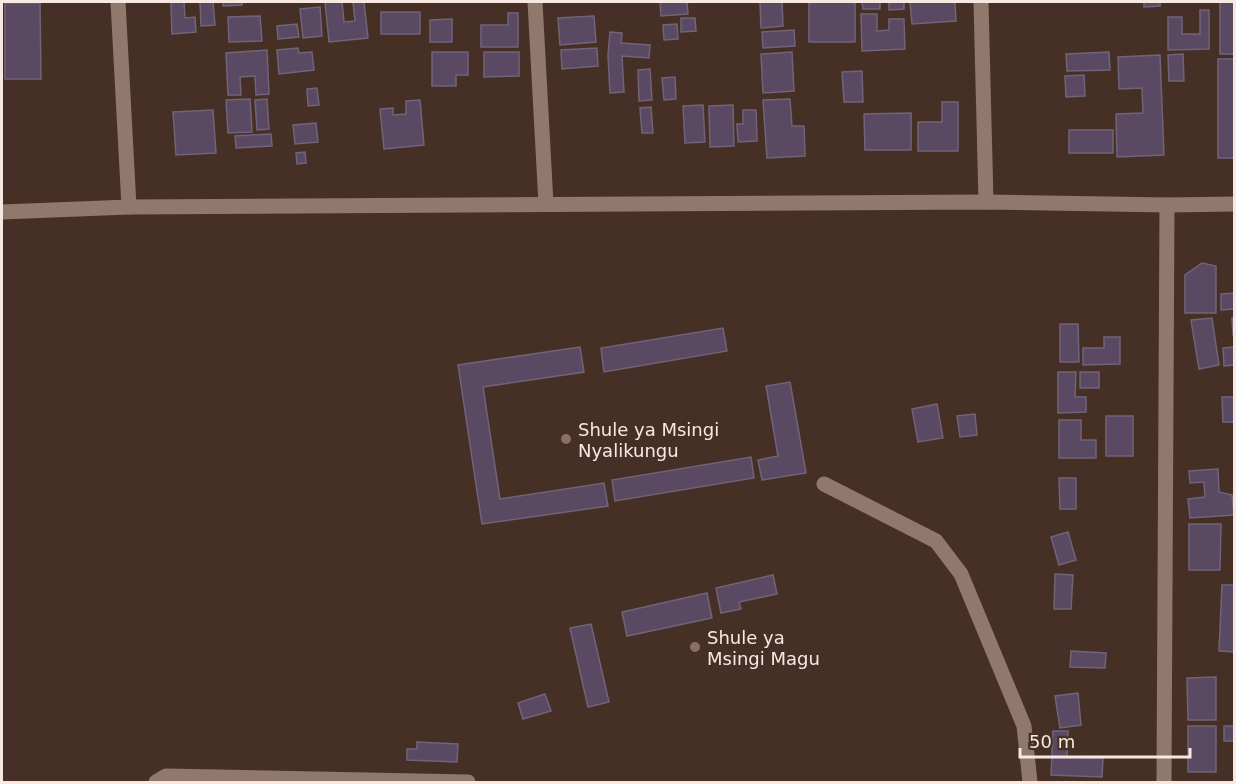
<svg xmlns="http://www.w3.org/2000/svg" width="1236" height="784" font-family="'DejaVu Sans',sans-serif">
<rect width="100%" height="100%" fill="#463026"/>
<g fill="#594962" stroke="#716378" stroke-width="1.5">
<polygon points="171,2 184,2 185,18 195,17 196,32 172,34"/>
<polygon points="200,2 213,2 215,25 201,26"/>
<polygon points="223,2 242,2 242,5 223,6"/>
<polygon points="325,2 342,2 344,22 355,21 353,2 364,2 368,38 329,42"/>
<polygon points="660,2 687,2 688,14 661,16"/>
<polygon points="760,2 782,2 783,26 761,28"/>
<rect x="809" y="2" width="46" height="40"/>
<polygon points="862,2 880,2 880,9 863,9"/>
<polygon points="889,2 904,2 904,9 889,10"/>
<polygon points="910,2 955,2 956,21 912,24"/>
<polygon points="1144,2 1160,2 1160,6 1144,7"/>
<rect x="1220" y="2" width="14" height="52"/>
<polygon points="5,3 40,3 41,79 5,79"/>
<polygon points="320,7 322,36 303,38 300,9"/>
<polygon points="1200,10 1209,10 1209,49 1168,50 1168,17 1182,17 1182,34 1200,34"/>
<rect x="381" y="12" width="39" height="22"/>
<polygon points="508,13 518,13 518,47 481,47 481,25 508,25"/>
<polygon points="861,14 877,14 877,31 889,30 889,19 904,19 905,49 862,51"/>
<polygon points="260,16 262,41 229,42 228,17"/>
<polygon points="594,16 596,42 560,45 558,18"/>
<polygon points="681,18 695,18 696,31 681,32"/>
<polygon points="452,19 452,42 430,42 430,20"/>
<polygon points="297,24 299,37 278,39 277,26"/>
<polygon points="677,24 678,39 664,40 663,25"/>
<polygon points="794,30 795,46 763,48 762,32"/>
<polygon points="610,32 622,33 621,43 650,45 649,58 622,56 624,92 610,93 608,55"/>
<polygon points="298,48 299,53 312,52 314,70 279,74 277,50"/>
<polygon points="597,48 598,66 562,69 561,50"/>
<polygon points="267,50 269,94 256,95 255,76 240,77 241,95 228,95 226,53"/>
<polygon points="432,52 468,52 468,75 456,75 456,86 432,86"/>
<polygon points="484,52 519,52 519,76 484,77"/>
<polygon points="792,52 794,91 763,93 761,54"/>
<polygon points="1109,52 1110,70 1067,71 1066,54"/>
<polygon points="1183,54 1184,81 1169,81 1168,55"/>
<polygon points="1160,55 1164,155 1117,157 1116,114 1143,113 1142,88 1119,89 1118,57"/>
<rect x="1218" y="59" width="16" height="99"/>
<polygon points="650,69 652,100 639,101 638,70"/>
<polygon points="862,71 863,102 844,102 842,72"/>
<polygon points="1084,75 1085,96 1066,97 1065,76"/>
<polygon points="675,77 676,99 664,100 662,78"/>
<polygon points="317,88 319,105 308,106 307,89"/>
<polygon points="250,99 252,132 228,133 226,100"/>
<polygon points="267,99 269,129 257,130 255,100"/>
<polygon points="790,99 792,126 804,126 805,156 767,158 763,100"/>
<polygon points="420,100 424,145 384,149 380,109 393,108 393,115 406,114 406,101"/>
<polygon points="942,102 958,102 958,151 918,151 918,122 942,122"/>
<polygon points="703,105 705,142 685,143 683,106"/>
<polygon points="733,105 734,146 710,147 709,106"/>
<polygon points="651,107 653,133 642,133 640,108"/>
<polygon points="213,110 216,153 176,155 173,112"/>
<polygon points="743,110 756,110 757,141 738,142 737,124 743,124"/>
<polygon points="911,113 911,150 865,150 864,114"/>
<polygon points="316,123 318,142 295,144 293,125"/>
<rect x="1069" y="130" width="44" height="23"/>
<polygon points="271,134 272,146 236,148 235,136"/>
<polygon points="305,152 306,163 297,164 296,153"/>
<polygon points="1202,263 1216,266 1216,313 1185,313 1185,275"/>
<polygon points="1234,293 1234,309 1221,310 1221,294"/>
<polygon points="1234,317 1234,335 1233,335 1232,318"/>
<polygon points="1212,318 1219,365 1199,369 1191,320"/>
<polygon points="1060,324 1078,324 1079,362 1060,362"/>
<polygon points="723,328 727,351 604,372 601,348"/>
<polygon points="1104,337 1120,337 1120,364 1083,365 1083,348 1104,348"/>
<polygon points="580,347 584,372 483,387 500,499 604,483 608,506 482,524 458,365"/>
<polygon points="1234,347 1234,365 1224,366 1223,348"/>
<polygon points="1058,372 1076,372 1075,397 1086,397 1086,412 1058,413"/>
<rect x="1080" y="372" width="19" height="16"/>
<polygon points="790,382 806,473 762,480 758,460 778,456 766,386"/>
<polygon points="1222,397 1234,397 1234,422 1223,422"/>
<polygon points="937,404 943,438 918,442 912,409"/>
<polygon points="975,414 977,435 960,437 957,416"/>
<rect x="1106" y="416" width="27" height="40"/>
<polygon points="1059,420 1081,420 1081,440 1096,440 1096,458 1059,458"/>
<polygon points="751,457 754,478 615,501 612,480"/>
<polygon points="1218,469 1219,492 1232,495 1234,515 1190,518 1188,499 1205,497 1204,482 1190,483 1189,471"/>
<polygon points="1059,478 1076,478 1076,509 1060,509"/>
<polygon points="1189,524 1221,524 1220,570 1189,570"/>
<polygon points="1068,532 1076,560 1059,565 1051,537"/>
<polygon points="1055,574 1073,575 1071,609 1054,609"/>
<polygon points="773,575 777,594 739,602 741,609 721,613 716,588"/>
<polygon points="1222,585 1234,585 1234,652 1219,651"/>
<polygon points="707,593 712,618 627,636 622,612"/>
<polygon points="591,624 609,702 588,707 570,628"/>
<polygon points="1071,651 1106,653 1105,668 1070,667"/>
<polygon points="1216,677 1216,720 1188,720 1187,678"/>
<polygon points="1078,693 1081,725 1060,728 1055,696"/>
<polygon points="545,694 551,711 523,719 518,703"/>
<rect x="1188" y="726" width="28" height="46"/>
<rect x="1224" y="726" width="10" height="15"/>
<polygon points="1053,731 1068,731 1067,757 1103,758 1102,777 1051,775"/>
<polygon points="417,742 458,744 457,762 407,760 407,749 417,749"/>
</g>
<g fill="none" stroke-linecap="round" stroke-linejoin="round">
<g stroke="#91786c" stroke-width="15">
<polyline points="118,2 129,207 986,202 1167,205 1234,204"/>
<polyline points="535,2 546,204"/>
<polyline points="981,2 986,202"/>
<polyline points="2,212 129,207"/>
<polyline points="824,484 936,541 961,574 1024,726 1030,782"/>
<polyline points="156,782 166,776 468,782"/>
<polyline points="1164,782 1167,205"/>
</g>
</g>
<g fill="#8d6e63" stroke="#463026" stroke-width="2">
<circle cx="566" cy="439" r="6"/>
<circle cx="695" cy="647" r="6"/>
</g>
<g text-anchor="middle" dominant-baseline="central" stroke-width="4.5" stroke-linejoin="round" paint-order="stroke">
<g font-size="18" fill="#f7e9e2" stroke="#463026" text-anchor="start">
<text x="578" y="429">Shule ya Msingi<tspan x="578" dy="21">Nyalikungu</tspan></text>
<text x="707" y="637">Shule ya<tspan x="707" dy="21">Msingi Magu</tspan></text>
</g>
</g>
<rect width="1236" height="784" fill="none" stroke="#f7e9e2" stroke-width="6"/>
<path d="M1020 748v9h170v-9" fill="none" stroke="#f7e9e2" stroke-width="3"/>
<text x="1029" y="748" font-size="18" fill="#f7e9e2" stroke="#463026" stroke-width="4.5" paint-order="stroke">50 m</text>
</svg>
